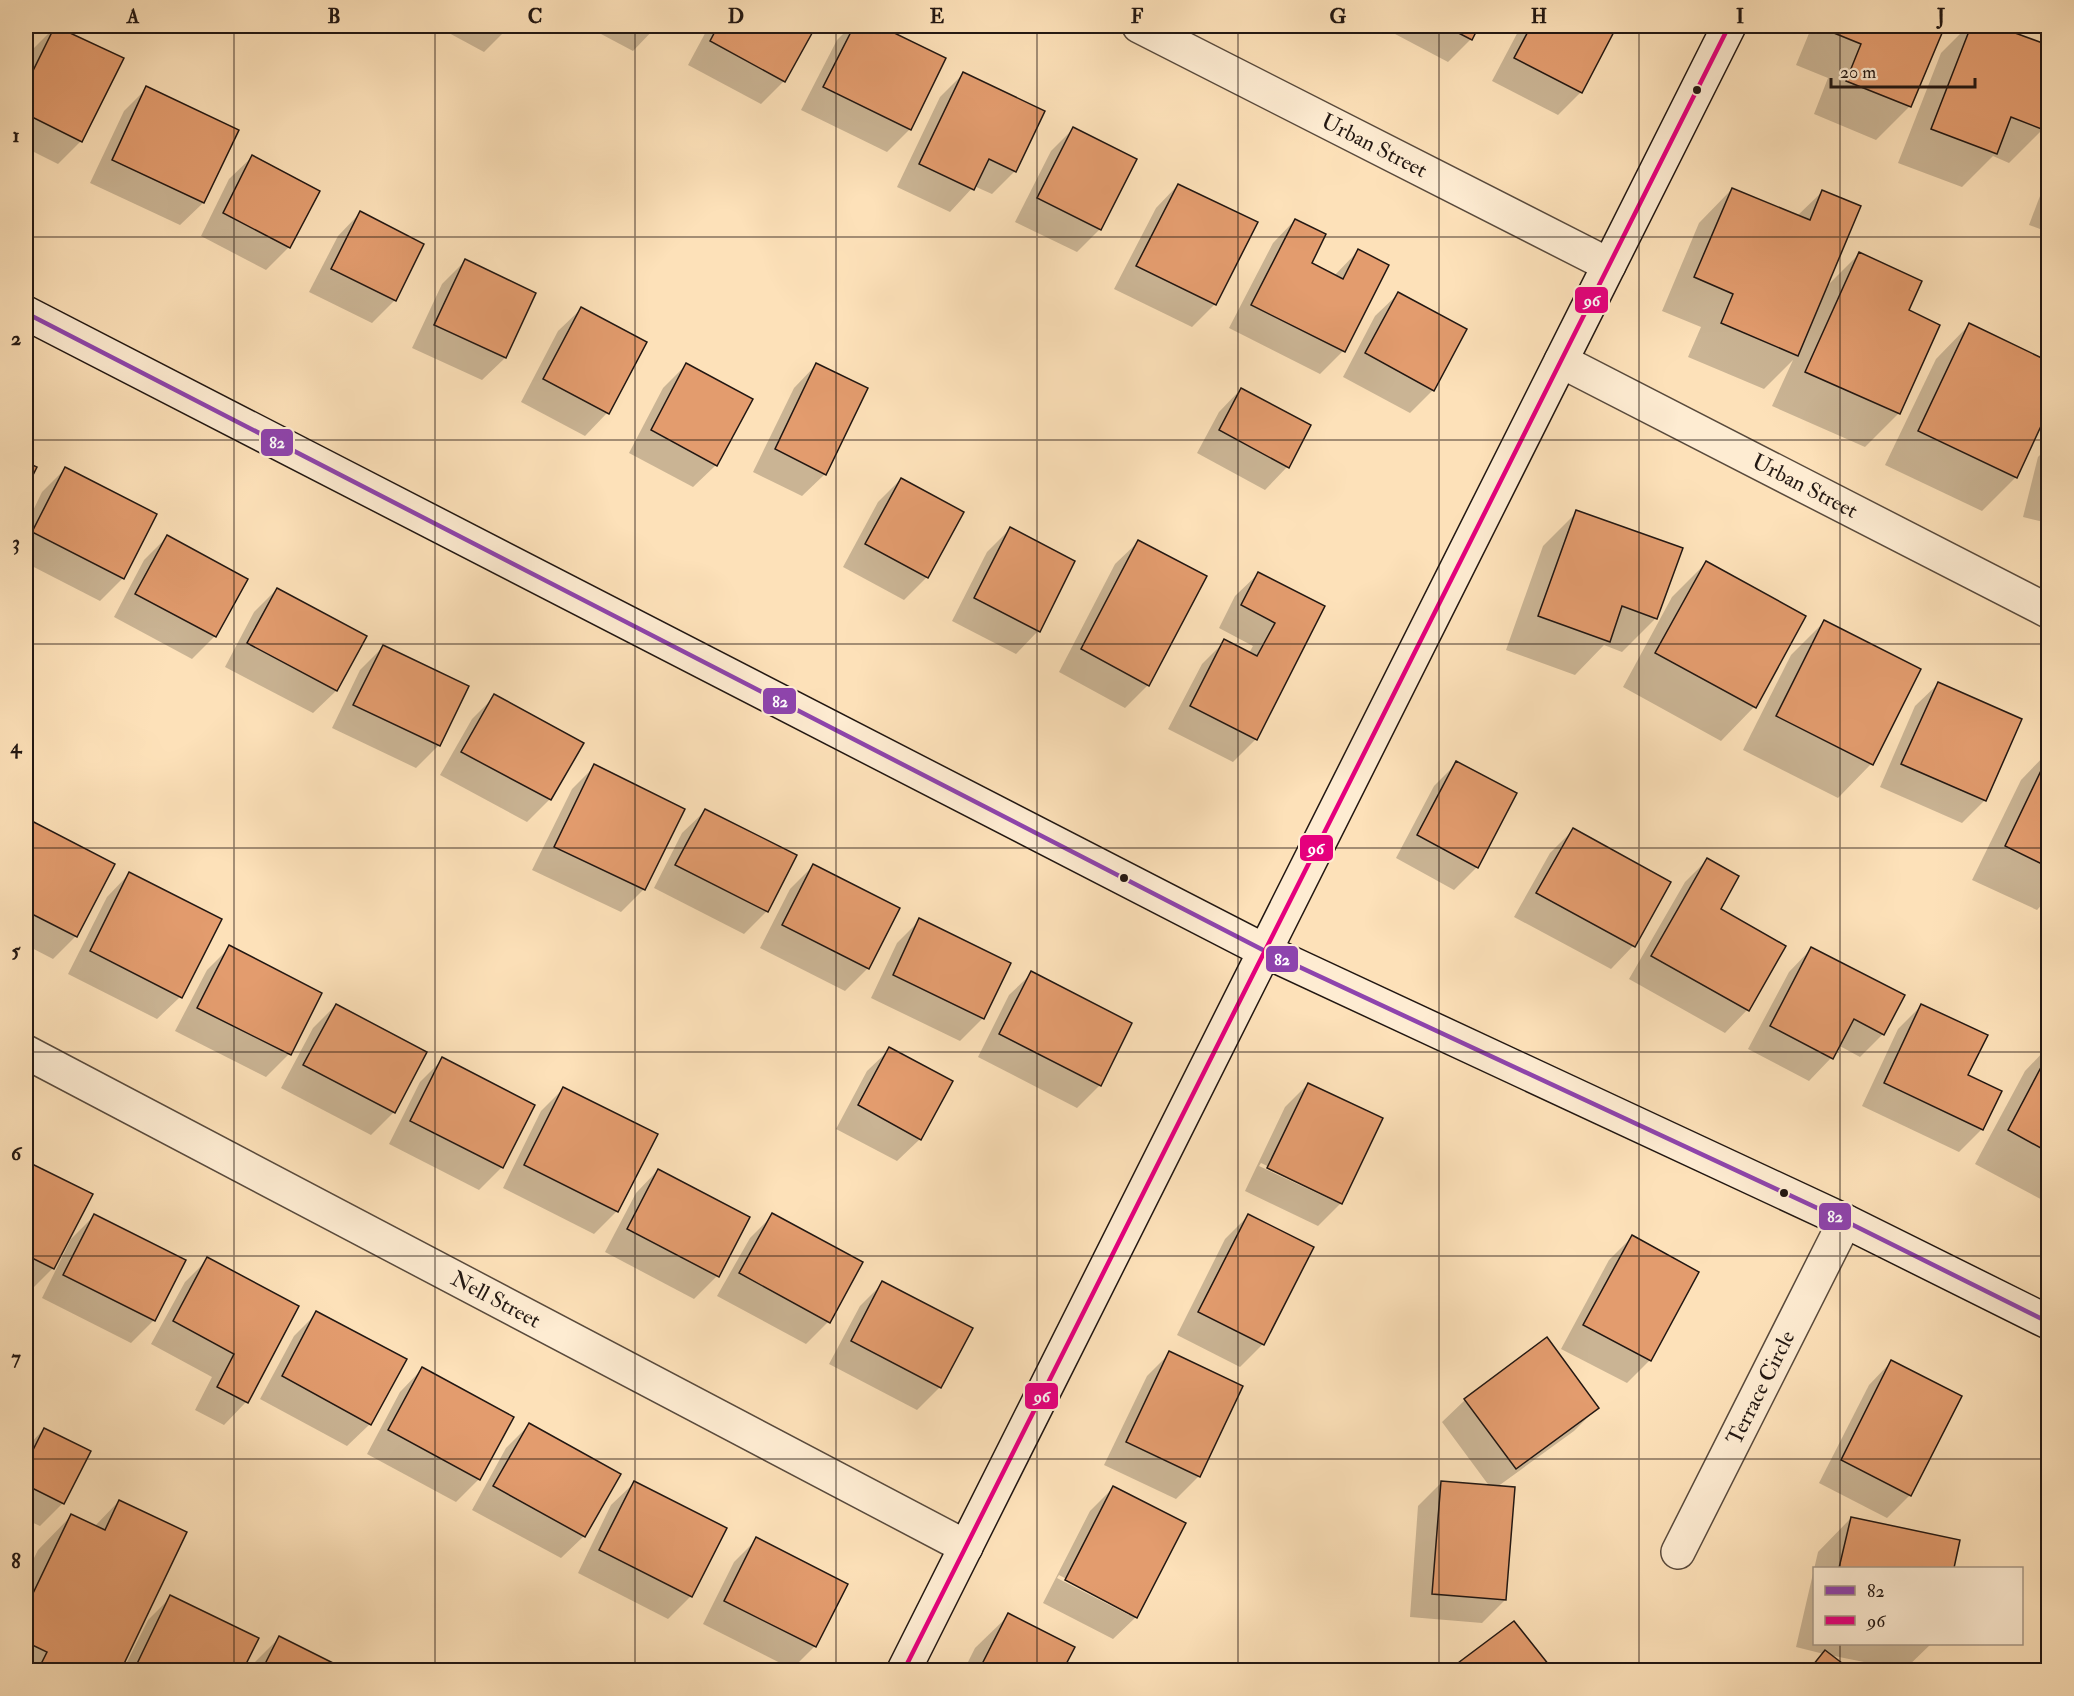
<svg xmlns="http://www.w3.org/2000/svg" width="2074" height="1696" font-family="'IM FELL Double Pica',serif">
<rect width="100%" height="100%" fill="#fde1b9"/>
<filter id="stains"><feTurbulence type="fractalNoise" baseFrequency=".00333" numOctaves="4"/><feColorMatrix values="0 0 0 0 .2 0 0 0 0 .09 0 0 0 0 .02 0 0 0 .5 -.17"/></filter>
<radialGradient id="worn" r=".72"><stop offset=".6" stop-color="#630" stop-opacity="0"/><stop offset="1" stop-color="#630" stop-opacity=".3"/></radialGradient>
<g fill="#0003" fill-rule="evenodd">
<polygon points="56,26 122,59 81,141 58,164 26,148 26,64 33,49"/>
<polygon points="436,26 510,26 484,52"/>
<polygon points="586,26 657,26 633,51"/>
<polygon points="709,26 814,26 784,81 761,104 688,65"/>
<polygon points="851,26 877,26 944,59 910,129 887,152 801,110 837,40"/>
<polygon points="1380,26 1478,26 1471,39 1448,62"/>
<polygon points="1521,26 1615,26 1580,93 1558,115 1492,81"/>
<polygon points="1812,26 1943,26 1910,106 1876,140 1814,114 1828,78 1796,65"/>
<polygon points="1968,26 1992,26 2048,47 2048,114 2043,129 2009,163 1993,156 1962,187 1898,163 1941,53"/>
<polygon points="963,74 1015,171 992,194 974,186 950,212 897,187 940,97"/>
<polygon points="147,88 237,130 203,203 180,225 90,183 124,111"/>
<polygon points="1073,129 1100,229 1077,252 1015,222 1051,151"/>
<polygon points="252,157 289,247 266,270 201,236 229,179"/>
<polygon points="2048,175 2048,232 2029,225"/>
<polygon points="1178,185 1256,223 1215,304 1192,327 1114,289 1156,208"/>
<polygon points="1732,189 1797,216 1823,191 1825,288 1859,254 1907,311 1899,413 1865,447 1772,406 1793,360 1764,389 1688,357 1701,327 1662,311 1699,223"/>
<polygon points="360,213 395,300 372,323 309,292 338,236"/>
<polygon points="1295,220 1310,263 1334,276 1358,251 1343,351 1320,374 1229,328 1273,243"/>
<polygon points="465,261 534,293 505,358 482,380 412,348 442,284"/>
<polygon points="1398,294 1433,390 1410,413 1343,377 1375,316"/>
<polygon points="581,309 607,413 585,436 521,402 558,331"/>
<polygon points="1969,325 2048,362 2048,408 2016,477 1982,511 1885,465 1936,359"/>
<polygon points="686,365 716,465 693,487 629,453 663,388"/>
<polygon points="816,365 825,474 802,496 753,472 794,388"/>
<polygon points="1241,389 1287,467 1265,490 1197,453 1219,412"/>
<polygon points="2048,447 2048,523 2023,517 2038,457"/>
<polygon points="65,469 123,578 100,601 26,563 26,525 42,492"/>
<polygon points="901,479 927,577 904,600 843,567 878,502"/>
<polygon points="1577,512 1656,618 1622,652 1604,645 1575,675 1506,650 1543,546"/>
<polygon points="1010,529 1073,562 1038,631 1016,654 952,621 987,552"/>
<polygon points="167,537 246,579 215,636 192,659 114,617 144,560"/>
<polygon points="1138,542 1148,685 1125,708 1059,672 1115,564"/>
<polygon points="1706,563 1754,707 1721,741 1623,687 1672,597"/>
<polygon points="1258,574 1323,607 1256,739 1233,762 1168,729 1202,664 1225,641 1249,653 1253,646 1219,628 1235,596"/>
<polygon points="277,589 365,636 336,691 313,713 225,667 254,612"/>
<polygon points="1825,621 1871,764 1838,798 1743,750 1791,655"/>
<polygon points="383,647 439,745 416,768 332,728 360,670"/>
<polygon points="1938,684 1985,800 1962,823 1880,787 1915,706"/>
<polygon points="495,696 550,799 527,822 440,775 472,719"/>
<polygon points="2048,752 2048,898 2037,910 1972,880 2021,780"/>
<polygon points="1457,763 1477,867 1454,890 1396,858 1434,786"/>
<polygon points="595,766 644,889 621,912 532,870 572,789"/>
<polygon points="705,811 767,911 744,934 654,888 682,833"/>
<polygon points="26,820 113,865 76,936 53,959 26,945"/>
<polygon points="1573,830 1633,946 1611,969 1514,917 1550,853"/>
<polygon points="1708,859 1719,910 1783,946 1747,1010 1725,1033 1629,979 1685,882"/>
<polygon points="813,866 868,968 845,991 760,948 790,889"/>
<polygon points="129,874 180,997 157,1019 68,974 107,897"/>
<polygon points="920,920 983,1018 960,1041 871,998 897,943"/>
<polygon points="230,947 289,1054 266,1077 175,1031 207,970"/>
<polygon points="1811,949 1883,1034 1860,1057 1838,1045 1831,1058 1809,1081 1748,1049 1789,972"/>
<polygon points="1032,973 1100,1085 1077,1108 978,1057 1009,995"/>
<polygon points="336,1005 394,1112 371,1135 281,1088 313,1028"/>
<polygon points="1921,1006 1966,1076 1982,1129 1959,1152 1862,1106 1898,1029"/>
<polygon points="2048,1047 2048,1203 1975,1164 2025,1071"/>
<polygon points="890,1049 920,1139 897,1161 836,1129 867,1071"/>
<polygon points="443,1059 533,1105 502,1167 479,1190 389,1144 420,1082"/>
<path d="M 1308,1084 L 1341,1203 L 1318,1226 L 1245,1191 L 1285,1107 ZM 1261,1163 L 1334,1198 L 1334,1201 L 1259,1166 Z"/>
<polygon points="564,1088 617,1211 594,1234 503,1188 541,1111"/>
<polygon points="26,1163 90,1195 53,1268 30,1291 26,1288"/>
<polygon points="658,1170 717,1276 694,1299 605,1252 636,1193"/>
<polygon points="773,1215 828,1322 806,1344 717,1296 750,1238"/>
<polygon points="94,1216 154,1320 131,1343 42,1298 71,1239"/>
<polygon points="1248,1216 1263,1344 1240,1367 1177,1335 1225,1239"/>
<polygon points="1632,1237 1697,1272 1649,1361 1627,1383 1561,1349 1609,1260"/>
<polygon points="208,1259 297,1307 246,1402 224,1425 195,1410 212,1377 151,1344 185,1282"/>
<polygon points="883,1283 940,1387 917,1410 829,1364 860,1306"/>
<polygon points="317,1313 370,1424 347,1446 260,1399 294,1336"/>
<polygon points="1170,1353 1199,1476 1176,1499 1104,1465 1147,1376"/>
<polygon points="1891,1362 1910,1495 1887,1518 1819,1483 1869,1385"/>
<polygon points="422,1369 479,1479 456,1502 367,1454 400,1392"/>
<polygon points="1465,1400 1597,1408 1574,1431 1497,1487 1505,1600 1482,1623 1410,1617 1418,1506 1441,1483 1490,1487 1442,1422"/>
<polygon points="529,1425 584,1536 561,1558 472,1510 506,1448"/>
<polygon points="44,1429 63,1503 40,1526 29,1521 26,1527 26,1448"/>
<polygon points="634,1483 691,1596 668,1619 578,1573 611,1505"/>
<path d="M 1113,1488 L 1136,1617 L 1113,1639 L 1043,1603 L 1090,1511 ZM 1059,1575 L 1129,1612 L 1129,1615 L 1057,1578 Z"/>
<polygon points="119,1501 185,1533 120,1670 26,1670 26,1574 38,1550 71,1516 94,1527"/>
<polygon points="1851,1518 1959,1541 1952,1568 1814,1568 1814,1644 1931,1644 1904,1670 1829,1655 1849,1670 1807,1670 1824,1654 1796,1647 1818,1552"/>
<polygon points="757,1539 815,1646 792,1669 703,1624 734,1562"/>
<polygon points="171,1597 257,1638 241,1670 123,1670 148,1620"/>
<polygon points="1009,1615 1073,1647 1061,1670 964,1670 975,1648"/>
<polygon points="1514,1623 1552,1670 1451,1670"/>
<polygon points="279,1638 343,1670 247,1670"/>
</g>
<g fill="#e39c6e" stroke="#221712" stroke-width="1.5">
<polygon points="55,26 124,58 82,142 26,114 26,85"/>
<polygon points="718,26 816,26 785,82 710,41"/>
<polygon points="854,26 880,26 946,58 911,130 823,87"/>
<polygon points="1445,26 1479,26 1472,40"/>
<polygon points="1531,26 1617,26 1582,93 1514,58"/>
<polygon points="1831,26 1945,26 1911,107 1846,81 1861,44 1829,31"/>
<polygon points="1971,26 1996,26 2048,45 2048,118 2044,130 2011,117 1997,154 1931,129"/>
<polygon points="963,72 1045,111 1016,172 989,159 974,190 919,164"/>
<polygon points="146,86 239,130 204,203 112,160"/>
<polygon points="1073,127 1137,159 1101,230 1037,198"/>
<polygon points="252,155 320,191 290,248 223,213"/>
<polygon points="1178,184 1258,222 1216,305 1136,266"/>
<polygon points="1732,188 1810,220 1822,190 1861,206 1798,356 1721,323 1733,294 1694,277"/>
<polygon points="360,211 424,244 396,301 331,269"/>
<polygon points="1295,219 1326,234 1312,263 1343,279 1358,249 1389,265 1345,352 1251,305"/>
<polygon points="1859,252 1922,281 1909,310 1940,325 1900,414 1805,372"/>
<polygon points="465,259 536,293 506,358 434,325"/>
<polygon points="1398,292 1467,329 1434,391 1365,353"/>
<polygon points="581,307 647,342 609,414 543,379"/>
<polygon points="1969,323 2048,361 2048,411 2017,478 1918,431"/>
<polygon points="686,363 753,399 717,466 651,430"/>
<polygon points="816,363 868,388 826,475 775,449"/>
<polygon points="1241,388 1311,425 1289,468 1219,430"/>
<polygon points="26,462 37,467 26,489"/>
<polygon points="65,467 157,514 124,579 32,532"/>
<polygon points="901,478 964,512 928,578 865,544"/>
<polygon points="1576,510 1683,548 1657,619 1622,606 1610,642 1538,616"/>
<polygon points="1010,527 1075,561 1040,632 974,598"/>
<polygon points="167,535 248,579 216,637 135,594"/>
<polygon points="1138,540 1207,576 1149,686 1081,649"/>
<polygon points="1706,561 1806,616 1756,708 1655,653"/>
<polygon points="1258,572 1325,606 1257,740 1190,706 1224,639 1257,656 1275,623 1241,605"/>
<polygon points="277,588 367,636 337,691 247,643"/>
<polygon points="1824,620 1921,669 1873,765 1776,716"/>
<polygon points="383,645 469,686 440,746 353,705"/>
<polygon points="1938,682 2022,719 1986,801 1901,764"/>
<polygon points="494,694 584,743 551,800 461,752"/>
<polygon points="2048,756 2048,867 2005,846"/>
<polygon points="1456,761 1517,793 1478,868 1417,835"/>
<polygon points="594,764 685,809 645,890 554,847"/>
<polygon points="705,809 797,855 768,912 675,865"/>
<polygon points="26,818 115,864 77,937 26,911"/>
<polygon points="1573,828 1671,882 1635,947 1536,893"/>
<polygon points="1707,858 1739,876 1721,909 1786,946 1749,1011 1651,956"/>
<polygon points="813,864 900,908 869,969 782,925"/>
<polygon points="129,872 222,919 182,998 90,951"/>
<polygon points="919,918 1011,963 984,1019 893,975"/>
<polygon points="229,945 322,993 291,1055 197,1008"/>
<polygon points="1811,947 1905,995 1884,1035 1854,1019 1833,1059 1770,1026"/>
<polygon points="1031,971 1132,1023 1101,1086 999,1034"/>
<polygon points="336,1004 427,1052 395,1113 303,1065"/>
<polygon points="1921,1004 1988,1035 1968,1075 2002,1091 1983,1130 1884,1083"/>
<polygon points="889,1047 953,1081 921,1140 858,1105"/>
<polygon points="2048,1054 2048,1152 2008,1130"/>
<polygon points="442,1057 535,1105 503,1168 410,1121"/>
<polygon points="1308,1083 1383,1118 1342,1204 1267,1168"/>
<polygon points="563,1087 658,1134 618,1212 524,1165"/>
<polygon points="26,1161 93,1194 54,1269 26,1255"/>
<polygon points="658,1169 750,1217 719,1277 627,1229"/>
<polygon points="772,1213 863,1262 830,1323 739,1273"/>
<polygon points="94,1214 186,1260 155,1321 63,1275"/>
<polygon points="1248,1214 1314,1247 1264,1345 1198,1312"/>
<polygon points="1632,1235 1699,1272 1651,1361 1583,1325"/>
<polygon points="207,1257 299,1306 248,1403 217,1387 234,1354 173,1321"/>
<polygon points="882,1281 973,1328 941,1388 851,1341"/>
<polygon points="316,1311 407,1359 371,1425 282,1376"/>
<polygon points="1547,1337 1599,1408 1516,1469 1464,1399"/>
<polygon points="1169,1351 1243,1386 1200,1477 1126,1442"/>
<polygon points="1891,1360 1962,1396 1911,1496 1841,1460"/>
<polygon points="422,1367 514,1417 480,1480 388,1430"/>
<polygon points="529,1423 621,1474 585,1537 493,1486"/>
<polygon points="44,1428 91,1451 64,1504 26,1485 26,1464"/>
<polygon points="634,1481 727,1528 692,1597 599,1550"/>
<polygon points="1441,1481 1515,1487 1506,1600 1432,1594"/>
<polygon points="1113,1486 1186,1523 1137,1618 1065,1580"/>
<polygon points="119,1500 187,1532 121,1670 38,1670 47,1652 26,1642 26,1608 71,1514 105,1530"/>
<polygon points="1851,1517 1960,1540 1954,1568 1839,1568"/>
<polygon points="756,1537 848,1584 816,1647 724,1601"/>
<polygon points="170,1595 259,1638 243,1670 134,1670"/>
<polygon points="1008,1613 1075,1647 1063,1670 979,1670"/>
<polygon points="1514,1621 1553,1670 1450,1669"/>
<polygon points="279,1636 347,1670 262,1670"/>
<polygon points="1825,1650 1851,1670 1809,1670"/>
</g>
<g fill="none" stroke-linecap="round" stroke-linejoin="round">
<g stroke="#594a3c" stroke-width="36">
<g id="minor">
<path id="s1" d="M 1139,26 L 1609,265"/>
<path id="s2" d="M 1561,361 L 2048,611"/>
<path id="s3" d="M 26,1052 L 966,1547"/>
<path id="s4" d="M 1678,1552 L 1845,1221"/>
</g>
</g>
<g stroke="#221712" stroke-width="36">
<g id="secondary">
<polyline points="26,313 1265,951 1845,1221 2048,1322"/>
<polyline points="904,1670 1729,26"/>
</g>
</g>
<use href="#minor" stroke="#feecd2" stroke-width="33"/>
<use href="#secondary" stroke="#feecd2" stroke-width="33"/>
<g stroke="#feecd2" stroke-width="9">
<polyline id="bus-1" points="26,313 1265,951 1845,1221 2048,1322"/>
</g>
<g stroke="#feecd2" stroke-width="9">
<polyline id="bus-2" points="904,1670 1729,26"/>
</g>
<use href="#bus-1" stroke="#8e44ad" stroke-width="4.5"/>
<use href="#bus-2" stroke="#e5007d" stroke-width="4.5"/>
</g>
<path fill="none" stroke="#221712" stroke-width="1.5" stroke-opacity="0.55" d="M 234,26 L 234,1670M 435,26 L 435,1670M 635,26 L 635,1670M 836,26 L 836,1670M 1037,26 L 1037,1670M 1238,26 L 1238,1670M 1439,26 L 1439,1670M 1639,26 L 1639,1670M 1840,26 L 1840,1568M 26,237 L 2048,237M 26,440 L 2048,440M 26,644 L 2048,644M 26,848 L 2048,848M 26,1052 L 2048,1052M 26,1256 L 2048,1256M 26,1459 L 2048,1459M 1840,1644 L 1840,1670"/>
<g fill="#221712" stroke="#feecd2" stroke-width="2">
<circle cx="1697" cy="90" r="5"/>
<circle cx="1124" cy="878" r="5"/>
<circle cx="1784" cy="1193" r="5"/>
</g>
<g text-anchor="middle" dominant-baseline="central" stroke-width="6" stroke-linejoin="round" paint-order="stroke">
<g font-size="22" fill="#221712" stroke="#feecd2">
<text stroke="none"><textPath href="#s1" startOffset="264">Urban Street</textPath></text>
<text stroke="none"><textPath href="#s2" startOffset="274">Urban Street</textPath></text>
<text stroke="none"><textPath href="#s3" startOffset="531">Nell Street</textPath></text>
<text stroke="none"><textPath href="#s4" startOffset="184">Terrace Circle</textPath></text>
</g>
</g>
<g stroke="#feecd2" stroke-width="2">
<rect x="1574" y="286" width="35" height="28" rx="6" fill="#e5007d"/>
<rect x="260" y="428" width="34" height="29" rx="6" fill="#8e44ad"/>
<rect x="762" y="687" width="35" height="28" rx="6" fill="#8e44ad"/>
<rect x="1299" y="834" width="35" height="28" rx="6" fill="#e5007d"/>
<rect x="1265" y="945" width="34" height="28" rx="6" fill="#8e44ad"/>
<rect x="1818" y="1202" width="34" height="29" rx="6" fill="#8e44ad"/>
<rect x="1024" y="1382" width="35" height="28" rx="6" fill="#e5007d"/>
</g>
<g font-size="16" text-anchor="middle" font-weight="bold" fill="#fff">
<text x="1592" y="306">96</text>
<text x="277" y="448">82</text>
<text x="780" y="707">82</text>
<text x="1316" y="854">96</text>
<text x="1282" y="965">82</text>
<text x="1835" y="1222">82</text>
<text x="1042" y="1402">96</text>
</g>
<rect width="2074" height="1696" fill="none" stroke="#fde1b9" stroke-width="66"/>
<rect x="1813" y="1567" width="210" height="78" fill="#feecd2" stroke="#a69785" stroke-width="1.5"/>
<rect x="1825" y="1586" width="30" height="9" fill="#8e44ad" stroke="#a69785" stroke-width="1.5"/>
<text x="1867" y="1597" font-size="18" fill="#221712">82</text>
<rect x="1825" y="1616" width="30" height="9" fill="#e5007d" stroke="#a69785" stroke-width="1.5"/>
<text x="1867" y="1627" font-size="18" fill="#221712">96</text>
<path d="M1831 78v9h144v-9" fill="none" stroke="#221712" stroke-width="3"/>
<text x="1840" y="78" font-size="18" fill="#221712" stroke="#feecd2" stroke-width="4.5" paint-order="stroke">20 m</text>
<rect x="33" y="33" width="2008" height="1630" fill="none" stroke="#221712" stroke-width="2"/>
<g font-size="20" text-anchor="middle" font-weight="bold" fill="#221712">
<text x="133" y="23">A</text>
<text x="334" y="23">B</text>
<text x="535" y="23">C</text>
<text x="736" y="23">D</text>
<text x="937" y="23">E</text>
<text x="1137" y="23">F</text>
<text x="1338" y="23">G</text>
<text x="1539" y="23">H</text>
<text x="1740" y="23">I</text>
<text x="1941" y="23">J</text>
<text x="16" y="142">1</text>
<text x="16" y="345">2</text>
<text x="16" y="549">3</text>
<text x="16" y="753">4</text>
<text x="16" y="957">5</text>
<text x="16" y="1160">6</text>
<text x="16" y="1364">7</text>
<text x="16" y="1568">8</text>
</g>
<rect width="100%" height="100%" filter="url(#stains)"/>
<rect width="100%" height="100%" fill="url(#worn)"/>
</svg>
